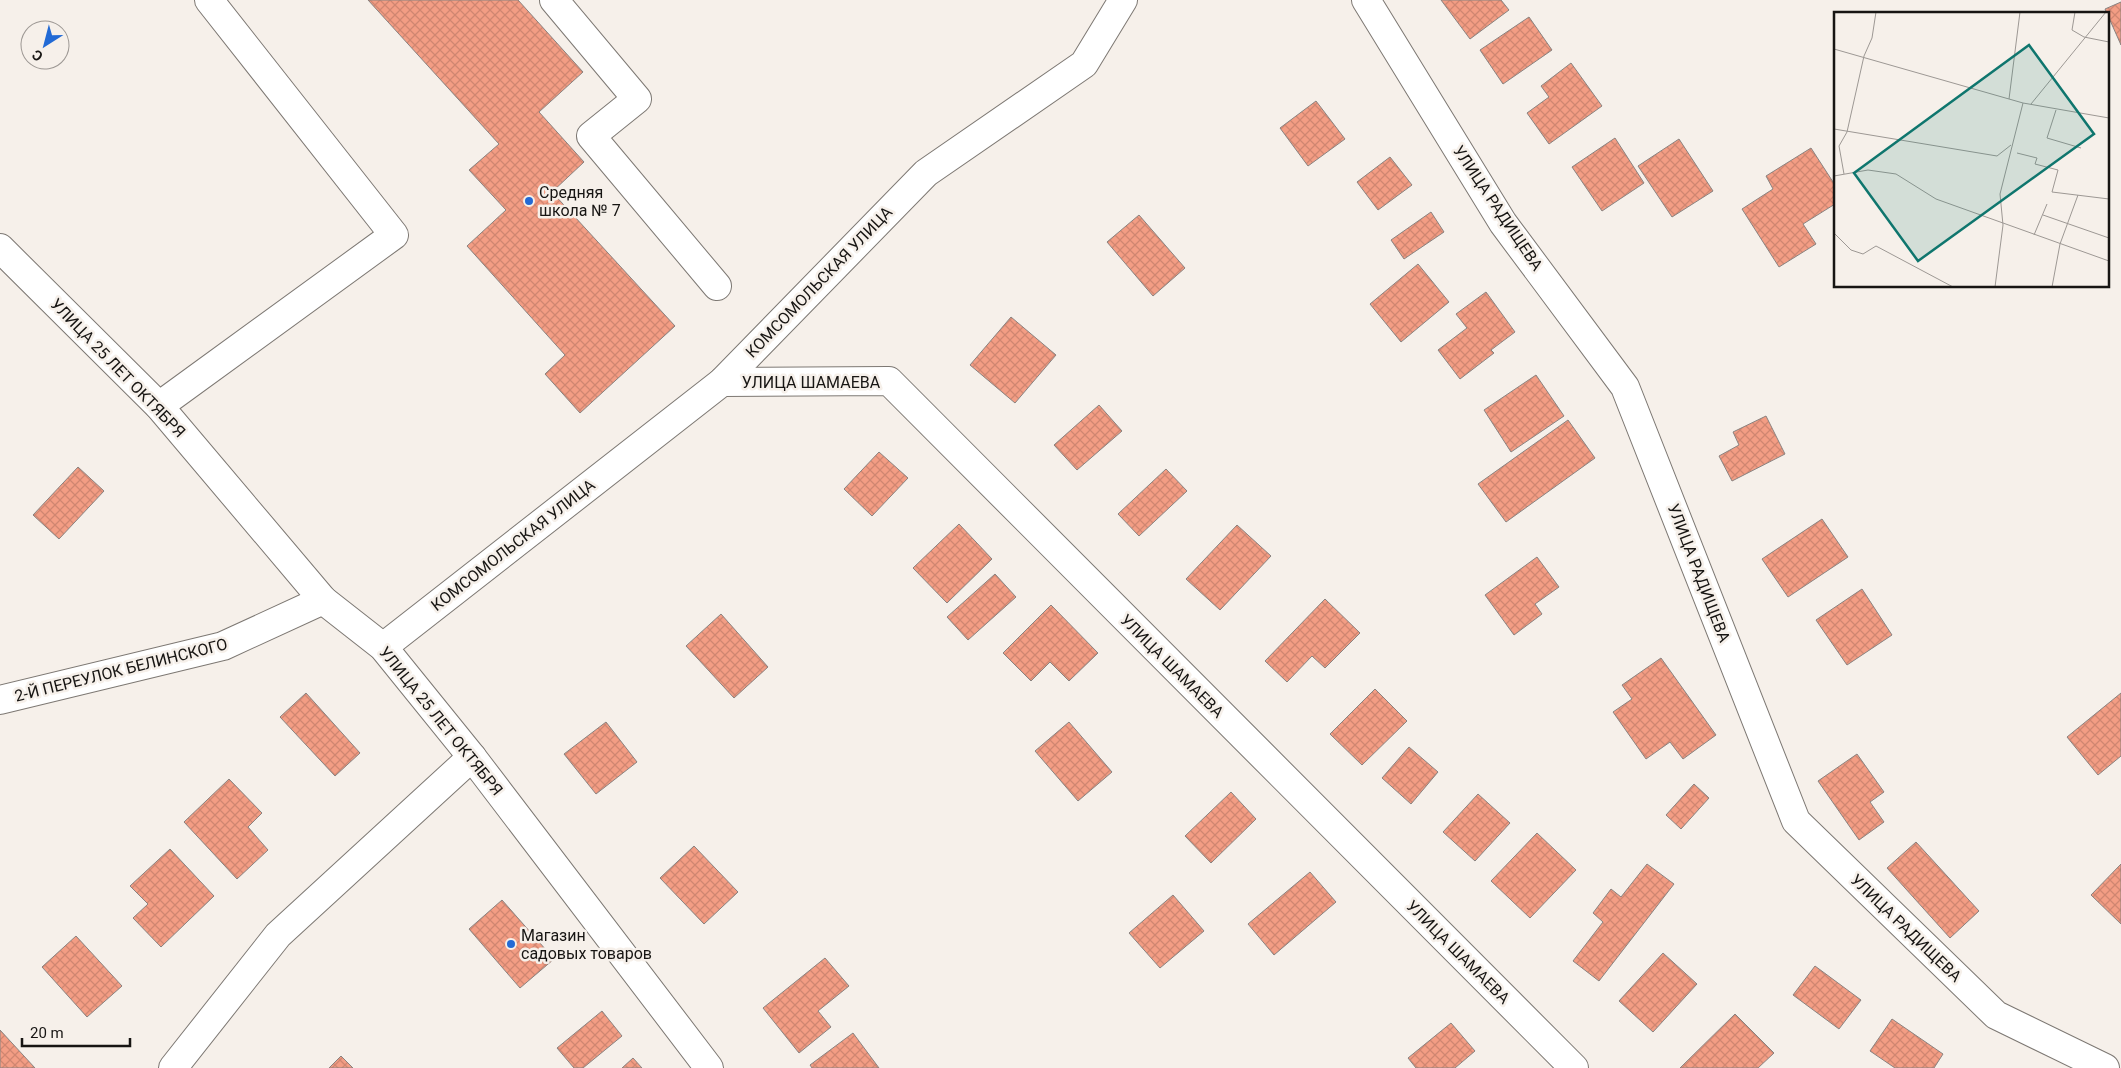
<svg xmlns="http://www.w3.org/2000/svg" width="2121" height="1068" font-family="Roboto,sans-serif">
<defs>
<pattern id="building-cross-hatch" width="8" height="8" patternUnits="userSpaceOnUse" patternTransform="scale(1.25)"><rect width="8" height="8" fill="#f39d84"/><path d="M0 0l8 8M0 8l8-8" fill="none" stroke="#d08671"/></pattern>
</defs>
<rect width="100%" height="100%" fill="#f6f0ea"/>
<g fill="url(#building-cross-hatch)" stroke="#8a8380">
<polygon points="368,0 518,0 583,72 539,112 584,162 552,192 675,326 580,413 545,374 565,355 467,246 506,210 469,170 499,144"/>
<polygon points="1441,0 1501,0 1509,10 1470,39"/>
<polygon points="2121,2 2121,45 2105,9"/>
<polygon points="1529,17 1552,50 1503,84 1480,50"/>
<polygon points="1571,63 1602,106 1549,144 1527,113 1549,97 1541,86"/>
<polygon points="1316,101 1345,139 1308,166 1280,128"/>
<polygon points="1615,138 1644,183 1602,211 1572,167"/>
<polygon points="1679,139 1713,191 1672,217 1638,166"/>
<polygon points="1811,148 1835,185 1835,204 1803,224 1816,244 1779,267 1742,209 1773,189 1766,176"/>
<polygon points="1390,157 1412,185 1378,210 1357,182"/>
<polygon points="1431,212 1444,232 1404,259 1391,240"/>
<polygon points="1139,215 1185,268 1153,296 1107,242"/>
<polygon points="1418,264 1449,302 1401,342 1370,304"/>
<polygon points="1486,292 1515,332 1491,350 1494,353 1460,379 1438,350 1467,328 1456,314"/>
<polygon points="1011,317 1056,355 1015,403 970,365"/>
<polygon points="1536,375 1564,416 1511,452 1484,410"/>
<polygon points="1099,405 1122,431 1077,470 1054,445"/>
<polygon points="1766,416 1785,454 1732,481 1719,456 1739,445 1733,432"/>
<polygon points="1568,420 1595,458 1506,522 1478,484"/>
<polygon points="879,452 908,478 872,516 844,489"/>
<polygon points="78,467 104,491 59,539 33,515"/>
<polygon points="1166,469 1187,491 1139,536 1118,514"/>
<polygon points="1822,519 1848,557 1788,597 1762,559"/>
<polygon points="959,524 992,559 947,603 913,568"/>
<polygon points="1237,525 1271,556 1220,610 1186,579"/>
<polygon points="1537,557 1559,587 1535,604 1542,614 1514,635 1485,595"/>
<polygon points="995,574 1016,597 968,640 947,617"/>
<polygon points="1862,589 1892,635 1847,665 1816,620"/>
<polygon points="1325,599 1360,633 1325,668 1312,656 1287,682 1265,661"/>
<polygon points="1051,605 1098,653 1069,681 1050,662 1031,681 1003,653"/>
<polygon points="721,614 768,667 734,698 686,646"/>
<polygon points="1661,658 1716,735 1683,759 1670,742 1646,759 1613,712 1632,699 1622,685"/>
<polygon points="1375,689 1407,721 1362,765 1330,734"/>
<polygon points="306,693 360,753 335,776 280,717"/>
<polygon points="2121,693 2121,756 2098,775 2067,737"/>
<polygon points="606,722 637,762 596,794 564,754"/>
<polygon points="1069,722 1112,772 1078,801 1035,751"/>
<polygon points="1409,747 1438,772 1411,804 1382,778"/>
<polygon points="1857,754 1884,792 1870,802 1884,822 1859,840 1818,781"/>
<polygon points="229,779 262,813 248,827 268,850 237,879 184,822"/>
<polygon points="1694,784 1709,798 1681,829 1666,815"/>
<polygon points="1231,792 1256,819 1211,863 1185,836"/>
<polygon points="1478,794 1510,823 1475,861 1443,832"/>
<polygon points="1537,833 1576,870 1530,918 1491,881"/>
<polygon points="1916,842 1979,911 1950,938 1887,868"/>
<polygon points="694,846 738,892 704,924 660,878"/>
<polygon points="170,849 214,896 161,947 133,918 148,904 130,886"/>
<polygon points="1647,864 1674,884 1599,981 1573,961 1603,922 1593,913 1611,889 1621,897"/>
<polygon points="2121,864 2121,924 2091,895"/>
<polygon points="1310,872 1336,902 1274,955 1248,924"/>
<polygon points="1173,895 1204,931 1160,968 1129,933"/>
<polygon points="502,900 554,959 520,988 469,929"/>
<polygon points="76,936 122,986 87,1017 42,967"/>
<polygon points="1663,953 1697,984 1653,1032 1619,1001"/>
<polygon points="825,958 849,986 818,1011 831,1027 799,1053 763,1008"/>
<polygon points="1815,966 1861,1000 1839,1029 1793,995"/>
<polygon points="602,1011 622,1036 583,1068 574,1068 557,1048"/>
<polygon points="1735,1014 1774,1053 1758,1068 1680,1068"/>
<polygon points="1892,1019 1943,1054 1934,1068 1895,1068 1870,1051"/>
<polygon points="1451,1023 1475,1051 1455,1068 1416,1068 1408,1058"/>
<polygon points="0,1030 35,1068 0,1068"/>
<polygon points="853,1033 879,1068 812,1068 810,1065"/>
<polygon points="341,1056 353,1068 329,1068"/>
<polygon points="633,1058 642,1068 622,1068"/>
</g>
<g fill="none" stroke-linecap="round" stroke-linejoin="round">
<g stroke="#7d7873" stroke-width="30">
<g id="minor">
<polyline points="554,0 637,99 591,136 717,286"/>
<polyline points="1366,0 1503,223 1625,387 1796,821 1996,1015 2105,1068"/>
<polyline points="0,248 159,406 323,600 383,647 472,757 709,1068"/>
<polyline points="722,382 889,381 1574,1068"/>
<polyline points="159,406 394,235 209,0"/>
<polyline points="383,647 722,382 926,173 1084,64 1123,0"/>
<polyline points="0,700 223,646 323,600"/>
<polyline points="173,1068 278,935 472,757"/>
</g>
</g>
<use href="#minor" stroke="#fff" stroke-width="28"/>
</g>
<g fill="#226ad5" stroke="#f6f0ea" stroke-width="2">
<circle cx="529" cy="201" r="5"/>
<circle cx="511" cy="944" r="5"/>
</g>
<g text-anchor="middle" dominant-baseline="central" stroke-width="5" stroke-linejoin="round" paint-order="stroke">
<g font-size="16" fill="#171513" stroke="#f6f0ea" text-anchor="start">
<text x="539" y="192">Средняя<tspan x="539" dy="18">школа № 7</tspan></text>
<text x="521" y="935">Магазин<tspan x="521" dy="18">садовых товаров</tspan></text>
</g>
<g font-size="16" fill="#171513" stroke="#f6f0ea">
<text transform="translate(1498 208) rotate(56)">УЛИЦА РАДИЩЕВА</text>
<text transform="translate(819 282) rotate(-46)">КОМСОМОЛЬСКАЯ УЛИЦА</text>
<text transform="translate(118 368) rotate(46)">УЛИЦА 25 ЛЕТ ОКТЯБРЯ</text>
<text x="811" y="382">УЛИЦА ШАМАЕВА</text>
<text transform="translate(513 545) rotate(-38)">КОМСОМОЛЬСКАЯ УЛИЦА</text>
<text transform="translate(1699 573) rotate(69)">УЛИЦА РАДИЩЕВА</text>
<text transform="translate(1172 666) rotate(45)">УЛИЦА ШАМАЕВА</text>
<text transform="translate(121 670) rotate(-14)">2-Й ПЕРЕУЛОК БЕЛИНСКОГО</text>
<text transform="translate(441 721) rotate(51)">УЛИЦА 25 ЛЕТ ОКТЯБРЯ</text>
<text transform="translate(1906 928) rotate(44)">УЛИЦА РАДИЩЕВА</text>
<text transform="translate(1458 952) rotate(45)">УЛИЦА ШАМАЕВА</text>
</g>
</g>
<g transform="translate(1834 12)">
<rect width="275" height="275" fill="#f6f0ea"/>
<path fill="none" stroke="#9d9894" stroke-width="1" d="M 241,0 L 238,18 L 250,25 L 275,30M 0,37 L 189,91 L 275,106M 175,87 L 186,0M 197,92 L 272,0M 222,98 L 213,126 L 247,136M 0,117 L 163,144 L 177,133M 183,141 L 203,146 L 201,152 L 224,158 L 218,180 L 275,187M 10,162 L 5,134 L 13,120 L 30,44 L 38,26 L 42,0M 0,164 L 34,158 L 62,162 L 102,187 L 275,249M 209,203 L 275,226M 0,221 L 17,238 L 29,242 L 42,234 L 119,275M 200,223 L 213,192M 161,275 L 169,213 L 166,182 L 189,91M 218,275 L 226,232 L 244,183"/>
<path fill="#0f766e" fill-opacity="0.15" stroke="#0f766e" stroke-width="2.5" d="M 195,33 L 260,122 L 84,249 L 20,161 Z"/>
<rect width="275" height="275" fill="none" stroke="#171513" stroke-width="2.5"/>
</g>
<g transform="translate(45 45) rotate(216)"><circle r="24" fill="#f6f0ea" stroke="#9d9894"/>
<path d="M0-4L9 19L0 12L-9 19Z" fill="#226ad5"/>
<text y="-8" font-size="14" font-weight="bold" text-anchor="middle" fill="#171513">С</text>
</g>
<path d="M22 1038v8h108v-8" fill="none" stroke="#171513" stroke-width="2.5"/>
<text x="30" y="1038" font-size="15" fill="#171513" stroke="#f6f0ea" stroke-width="4" paint-order="stroke">20 m</text>
</svg>
